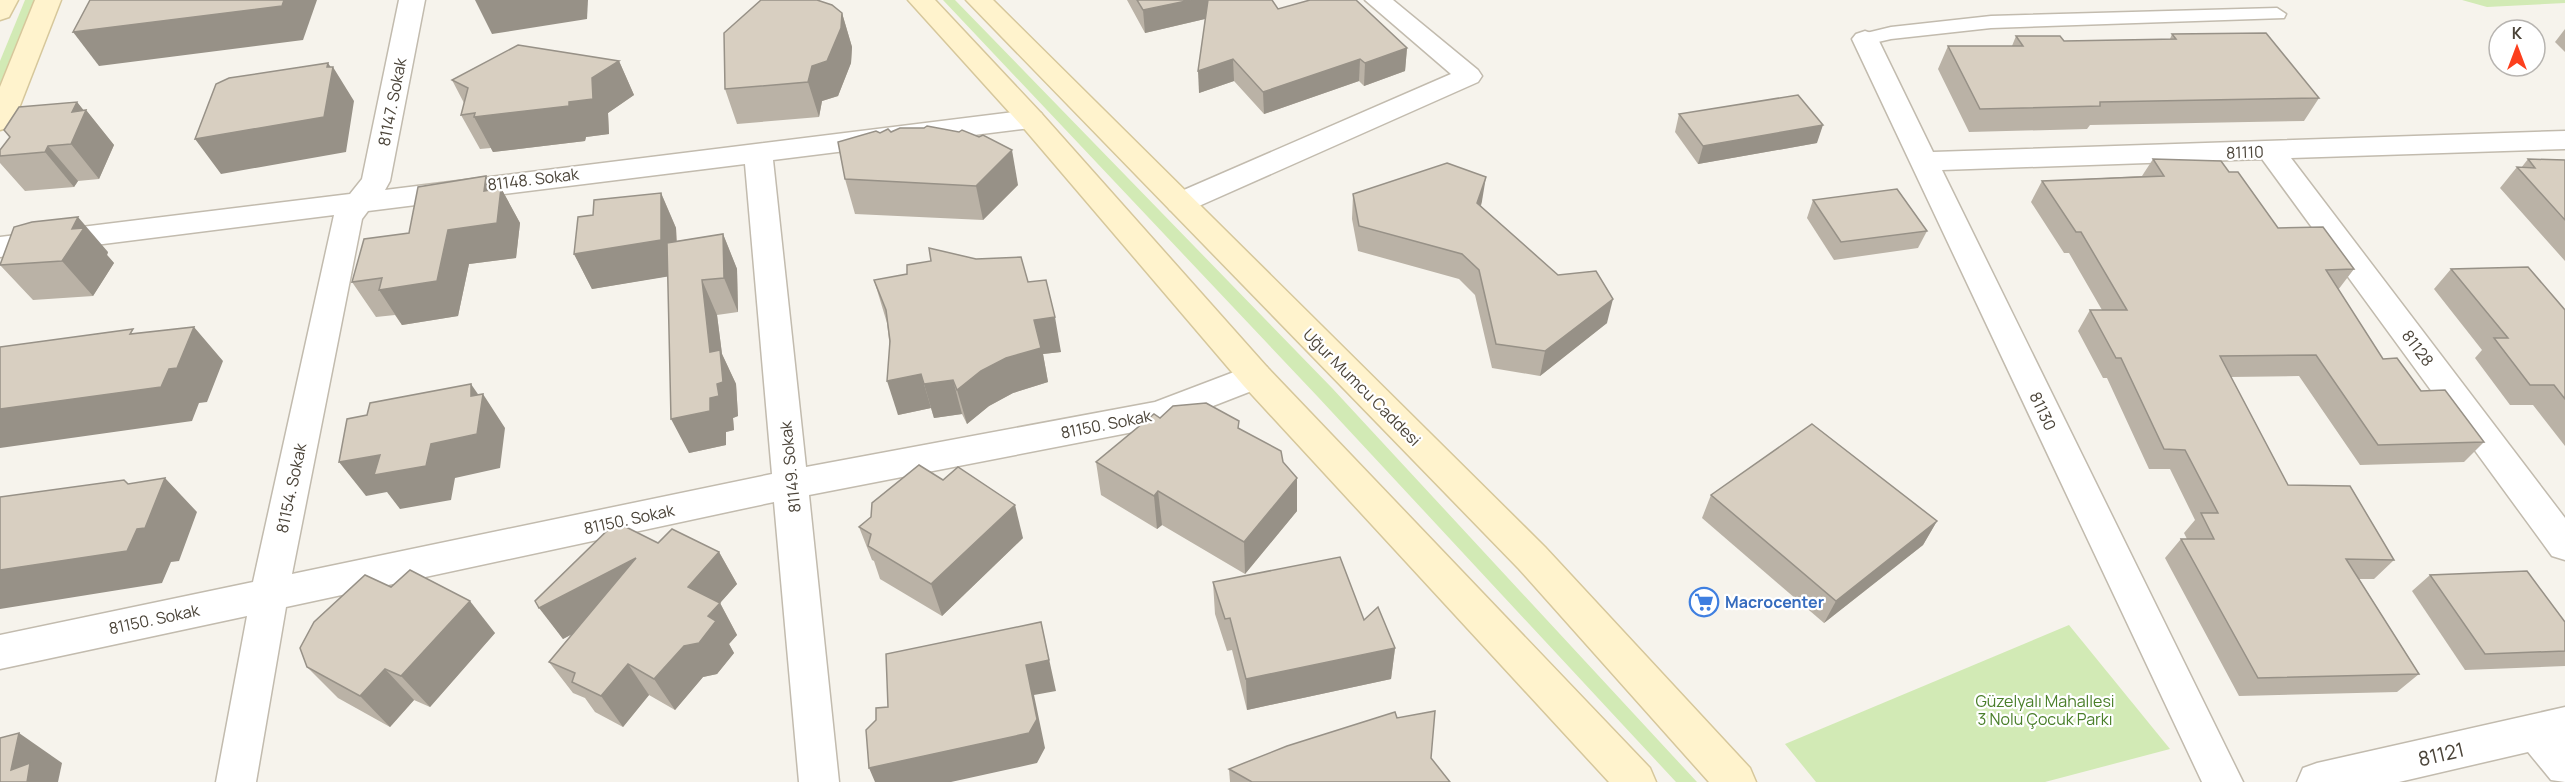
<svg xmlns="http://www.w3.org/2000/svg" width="2565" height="782" font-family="Manrope,sans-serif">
<rect width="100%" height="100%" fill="#f6f3ec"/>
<g fill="#d2eab5">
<polygon points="25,0 34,0 0,84 0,61"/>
<polygon points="943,0 955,0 1332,388 1697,782 1676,782 1318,397"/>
<polygon points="2462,0 2565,0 2565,3 2487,7"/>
<polygon points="2069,625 2170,749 2045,782 1816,782 1785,744"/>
</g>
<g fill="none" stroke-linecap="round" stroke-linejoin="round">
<g stroke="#c2bbae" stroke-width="3">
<polygon id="lane" points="2277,8 2286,14 2284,18 1991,28 1891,39 1865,45 1856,39 1858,35 1891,27 1991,16"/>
</g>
<g stroke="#c2bbae" stroke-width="3">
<g id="street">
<path d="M 399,0 L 425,0 L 390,181 L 385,190 L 1031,110 L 1041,113 L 1045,119 L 1041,125 L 1031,128 L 773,160 L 806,467 L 1155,402 L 1255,364 L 1267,367 L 1271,376 L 1267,385 L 1159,427 L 809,495 L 839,782 L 799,782 L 774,502 L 286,607 L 256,782 L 216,782 L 247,616 L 0,669 L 0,635 L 253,582 L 334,215 L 0,257 L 0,237 L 350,194 L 362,179 ZM 745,164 L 772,474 L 292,574 L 362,219 L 368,211 Z"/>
<polygon points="1365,0 1393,0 1478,70 1482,76 1478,82 1190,210 1180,213 1170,210 1165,203 1170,196 1451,74"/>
<polygon points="1865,31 1874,34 1878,39 1933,152 2565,131 2565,149 2291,158 2565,518 2565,560 2552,556 2262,159 1942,170 2243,782 2202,782 1852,39 1856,34"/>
<polygon points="2565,707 2565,782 2551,780 2528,752 2399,782 2297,782 2303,768 2317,763"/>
</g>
</g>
<g stroke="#d6c79b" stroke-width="3">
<g id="secondary">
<polygon points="0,0 18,0 9,17 0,20"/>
<polygon points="35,0 61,0 14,121 10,127 0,130 0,87"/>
<polygon points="908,0 935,0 1041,113 1267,367 1650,768 1656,782 1609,782 1243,385 1021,125"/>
<polygon points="966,0 993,0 1545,547 1750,768 1756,782 1709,782 1519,569"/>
</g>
</g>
<use href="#lane" fill="#fff" fill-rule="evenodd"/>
<use href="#street" fill="#fff" fill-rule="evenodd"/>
<use href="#secondary" fill="#fff3cd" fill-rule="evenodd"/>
</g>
<g fill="#bab2a6">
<polygon points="1127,0 1272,0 1278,9 1407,48 1405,71 1364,86 1359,81 1264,114 1234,81 1199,93 1205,19 1145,33"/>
<polygon points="842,13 852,47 851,63 838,96 822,101 819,117 737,124 725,89"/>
<polygon points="2565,29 2565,52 2555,42"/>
<polygon points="2172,34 2319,98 2304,121 2090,125 2087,129 1969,132 1938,69 1948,46 2012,46 2016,36 2064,41 2170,39"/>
<polygon points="619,61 634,95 608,113 609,134 586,137 585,141 493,152 491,148 480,149 461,115 464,103 452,80"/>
<polygon points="77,102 84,111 86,110 114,145 99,179 78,181 74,187 25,191 0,163 0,150"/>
<polygon points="1679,114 1817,143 1698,164 1675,132"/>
<polygon points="891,132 1018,185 983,220 855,214 845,179"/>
<polygon points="2153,159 2229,172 2278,228 2354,269 2338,290 2383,359 2484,442 2464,462 2360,465 2299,376 2230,377 2288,485 2394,560 2374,579 2359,579 2419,674 2397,692 2239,696 2165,558 2181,539 2187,539 2184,533 2195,520 2170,469 2149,469 2107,378 2103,378 2078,331 2090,310 2102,310 2069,253 2064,253 2031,202 2042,181 2142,176"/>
<polygon points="2528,159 2565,160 2565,261 2500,188 2517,167 2521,168"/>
<polygon points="501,188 520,223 516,258 469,264 458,316 402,325 395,315 376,317 352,282 409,233 493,190"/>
<polygon points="661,193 676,228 677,241 723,234 737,269 738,312 717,315 722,354 736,384 738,416 733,418 734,430 726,432 726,445 689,453 668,276 592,289 574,254"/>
<polygon points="1353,194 1482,201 1481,206 1607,323 1540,376 1492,368 1475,295 1459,279 1358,251 1352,219"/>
<polygon points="1813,200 1927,231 1918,248 1834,260 1807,218"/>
<polygon points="108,252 107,255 114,263 93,296 33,300 0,265"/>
<polygon points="2451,269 2565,310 2565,446 2533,405 2510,405 2475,358 2482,350 2434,289"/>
<polygon points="874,280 1028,282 1061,352 1043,354 1048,382 1013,393 989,406 967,424 962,414 934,418 931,408 898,415 887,323"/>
<polygon points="1160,418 1239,428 1283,462 1297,478 1297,511 1245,574 1162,525 1157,529 1101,495 1096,462"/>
<polygon points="1711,495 1937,521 1923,545 1824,623 1702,518"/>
<polygon points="859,527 1023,538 942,616 880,579 874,561 872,560"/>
<polygon points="658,543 719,552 737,584 720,603 737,635 729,644 734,653 717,674 703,677 675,710 649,695 623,727 595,712 585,698 573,693 549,662 572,634 563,639 535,601"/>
<polygon points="2430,575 2565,622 2565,666 2465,670 2412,591"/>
<polygon points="1213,582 1364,620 1395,648 1391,679 1247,710 1232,650 1227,651 1215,614"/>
<polygon points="391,587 495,633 430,707 414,700 390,727 338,698 307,667"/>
<polygon points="1397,718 1450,782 1230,782 1229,769"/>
</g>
<g fill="#979187">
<polygon points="284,0 317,0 303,40 99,66 73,32"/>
<polygon points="475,0 588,0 587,19 492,34"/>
<polygon points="1191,0 1208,0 1209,18 1145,33 1143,10"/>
<polygon points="842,13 852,47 851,63 838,96 822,101 819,117 808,82 812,66"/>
<polygon points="1407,48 1405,71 1364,86 1365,63"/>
<polygon points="1233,59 1234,81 1199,93 1198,71"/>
<polygon points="1360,59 1359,81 1264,114 1263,92"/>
<polygon points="619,61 634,95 608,113 609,134 586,137 585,141 493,152 474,117 569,102 592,78"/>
<polygon points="328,63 332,69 333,67 354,101 346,152 221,174 195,139 327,67"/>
<polygon points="77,102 85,112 86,110 114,145 99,179 71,144 72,112"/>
<polygon points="1823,125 1817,143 1698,164 1703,146"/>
<polygon points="48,146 78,181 74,187 45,152"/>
<polygon points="1012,150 1018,185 983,220 976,186"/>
<polygon points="486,176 499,201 501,188 520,223 516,258 469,264 458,316 402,325 379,290 448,230 484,191"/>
<polygon points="1486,177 1482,201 1474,227 1477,203"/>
<polygon points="661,193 676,228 677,275 592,289 574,254"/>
<polygon points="78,217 108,252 107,255 114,263 93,296 62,261 72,229"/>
<polygon points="723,234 737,269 738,312 724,278"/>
<polygon points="702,280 717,315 722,354 736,384 738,416 733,418 734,430 726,432 726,445 689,453 671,419 710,398 717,384 710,352"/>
<polygon points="1613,299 1607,323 1540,376 1545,351"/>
<polygon points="1055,317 1061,352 1043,354 1048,382 1013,393 989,406 967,424 957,390 981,371 1034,320"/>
<polygon points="194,327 223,361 207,402 199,403 192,421 0,448 0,409 169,369"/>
<polygon points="921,374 931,408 898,415 887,381"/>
<polygon points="953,380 962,414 934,418 924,384"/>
<polygon points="471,384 482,400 483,394 505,428 500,468 455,478 451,500 400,509 387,492 366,496 339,462 380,455 431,444 471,396"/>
<polygon points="165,478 197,512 179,561 171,562 162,583 0,609 0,570"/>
<polygon points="1297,478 1297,511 1245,574 1244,542"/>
<polygon points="1158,491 1162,525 1157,529 1154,496"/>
<polygon points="1015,505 1023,538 942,616 931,584"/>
<polygon points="1937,521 1923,545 1824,623 1836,601"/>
<polygon points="719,552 737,584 720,603 737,635 729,644 734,653 717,674 703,677 675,710 654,679 688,587"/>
<polygon points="636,558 655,590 563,639 539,608"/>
<polygon points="470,601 495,633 430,707 401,676"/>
<polygon points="1041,622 1056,691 1034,695 1045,748 1037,763 951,782 875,782 869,768 1026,665"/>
<polygon points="1395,648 1391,679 1247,710 1246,679"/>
<polygon points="628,664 649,695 623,727 601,696"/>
<polygon points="385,669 414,700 390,727 360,696"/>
<polygon points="19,733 62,763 58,782 27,782 11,770"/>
</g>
<g fill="#d8cfc1" stroke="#979187" stroke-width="1.5">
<polygon points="90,0 284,0 282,6 73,32"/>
<polygon points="761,0 817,0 832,5 842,13 841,28 827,61 812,66 808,82 725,89 724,33"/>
<polygon points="1137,0 1191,0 1143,10"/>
<polygon points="1208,0 1272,0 1278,9 1310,0 1356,0 1407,48 1365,63 1360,59 1263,92 1233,59 1198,71"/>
<polygon points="2266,33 2319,98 2100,102 2100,106 1980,109 1948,46 2023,46 2016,36 2060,36 2064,41 2176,39 2172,34"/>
<polygon points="518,45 619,61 592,78 593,99 569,102 569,106 474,117 475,113 461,115 468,88 452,80"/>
<polygon points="328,63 327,67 333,67 324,117 195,139 216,84 229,78"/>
<polygon points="1798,95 1823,125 1703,146 1679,114"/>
<polygon points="77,102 72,112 86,110 71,144 48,146 45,152 0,156 0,150 10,137 4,130 19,107"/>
<polygon points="927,126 959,132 962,130 979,137 983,135 1012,150 976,186 845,179 838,142 876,131 880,133 888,129 891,132 900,128 924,128"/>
<polygon points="2153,159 2221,161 2229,172 2238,172 2278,228 2323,227 2354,269 2326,270 2383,359 2397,358 2421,391 2445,390 2484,442 2378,445 2316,355 2220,356 2288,485 2350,486 2394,560 2346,559 2419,674 2258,678 2181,539 2214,539 2201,513 2218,513 2185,450 2164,449 2121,358 2116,358 2090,310 2127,310 2081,232 2076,232 2042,181 2164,176"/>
<polygon points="2528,159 2565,160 2565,220 2517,167 2535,168"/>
<polygon points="1447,163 1486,177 1477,203 1558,275 1596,271 1613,299 1545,351 1496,344 1479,270 1462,254 1359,226 1353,194"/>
<polygon points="486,176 484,191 501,188 497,223 448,230 437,281 379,290 382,278 352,282 364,239 409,233 418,187"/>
<polygon points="1897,189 1927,231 1841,242 1813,200"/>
<polygon points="661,193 661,240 574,254 578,217 593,215 594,200"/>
<polygon points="78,217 72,229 84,228 62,261 0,265 14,227 32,222"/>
<polygon points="723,234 724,278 702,280 710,352 720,350 723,382 717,384 719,396 710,398 710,411 671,419 667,243"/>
<polygon points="929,248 976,259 1021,257 1028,282 1046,280 1055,317 1034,320 1041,348 1006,358 981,371 957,390 953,380 924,384 921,374 887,381 890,341 886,310 874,280 907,274 907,265 931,261"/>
<polygon points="2528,267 2565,310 2565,399 2554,385 2530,385 2494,338 2508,338 2451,269"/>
<polygon points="194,327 177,368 169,369 161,387 0,409 0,347 133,329 130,334"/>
<polygon points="471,384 471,396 483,394 477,434 431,444 426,466 374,475 380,455 339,462 347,419 367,415 370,403"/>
<polygon points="1206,403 1239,421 1238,428 1281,451 1283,462 1297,478 1244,542 1158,491 1154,496 1096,462 1154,414 1160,418 1173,406"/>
<polygon points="1812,424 1937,521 1836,601 1711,495"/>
<polygon points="919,465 943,480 958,467 1015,505 931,584 868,546 871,534 859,527 871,517 872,503"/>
<polygon points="165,478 145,528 137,529 127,551 0,570 0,497 124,480 128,484"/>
<polygon points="616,522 658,543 672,529 719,552 688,587 720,603 708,616 716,621 699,643 684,646 654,679 628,664 601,696 572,682 575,673 549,662 636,558 539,608 535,601"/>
<polygon points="1340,557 1364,620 1378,607 1395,648 1246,679 1230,618 1225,619 1213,582"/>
<polygon points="410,570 470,601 401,676 385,669 360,696 307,667 300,648 314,622 365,575 391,587"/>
<polygon points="2527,571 2565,622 2565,651 2485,654 2430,575"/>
<polygon points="1041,622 1049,660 1026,665 1037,719 1029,733 869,768 866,730 876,720 876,708 888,707 886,654"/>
<polygon points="1435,711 1431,758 1450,782 1252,782 1229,769 1287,746 1395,712 1397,718"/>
<polygon points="19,733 11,770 30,763 27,782 0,782 0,738"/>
</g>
<defs>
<g id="supermarket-ring" transform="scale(1.5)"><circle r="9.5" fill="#fff" stroke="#3f7fe0" stroke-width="1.5"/><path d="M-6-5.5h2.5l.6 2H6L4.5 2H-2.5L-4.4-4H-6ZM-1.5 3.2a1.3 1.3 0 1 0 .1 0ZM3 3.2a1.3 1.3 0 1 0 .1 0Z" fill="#3f7fe0"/></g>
</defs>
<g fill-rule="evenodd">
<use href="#supermarket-ring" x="1704" y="602"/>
</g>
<g text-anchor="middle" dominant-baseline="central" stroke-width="4.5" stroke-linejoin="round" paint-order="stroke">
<g font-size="16" fill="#4b4439" stroke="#fff">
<text transform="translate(392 102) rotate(-79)">81147. Sokak</text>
<text transform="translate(2245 152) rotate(-2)">81110</text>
<text transform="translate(533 179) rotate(-7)">81148. Sokak</text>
<text transform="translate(2418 348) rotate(53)">81128</text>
<text transform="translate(1362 387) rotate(45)">Uğur Mumcu Caddesi</text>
<text transform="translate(2043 411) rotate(65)">81130</text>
<text transform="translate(1106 424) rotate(-11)">81150. Sokak</text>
<text transform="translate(790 467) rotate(-96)">81149. Sokak</text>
<text transform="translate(291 488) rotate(-78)">81154. Sokak</text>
<text transform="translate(629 519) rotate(-12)">81150. Sokak</text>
<text transform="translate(154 619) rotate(-12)">81150. Sokak</text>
</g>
<g font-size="16" font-weight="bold" fill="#366cbe" stroke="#fff" text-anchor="start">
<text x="1725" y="602">Macrocenter</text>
</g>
<g font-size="16" fill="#4a7f2a" stroke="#fff">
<text x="2045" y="701">Güzelyalı Mahallesi<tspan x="2045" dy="18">3 Nolu Çocuk Parkı</tspan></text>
</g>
<g font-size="20" fill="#4b4439" stroke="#fff">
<text transform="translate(2441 754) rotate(-13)">81121</text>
</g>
</g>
<g transform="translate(2517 48)"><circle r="28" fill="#ffffff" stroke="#b7b4b0" stroke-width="1.5"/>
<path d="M0-4.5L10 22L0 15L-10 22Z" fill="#fc3f1d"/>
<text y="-9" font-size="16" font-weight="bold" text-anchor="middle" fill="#4b4439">K</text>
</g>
</svg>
